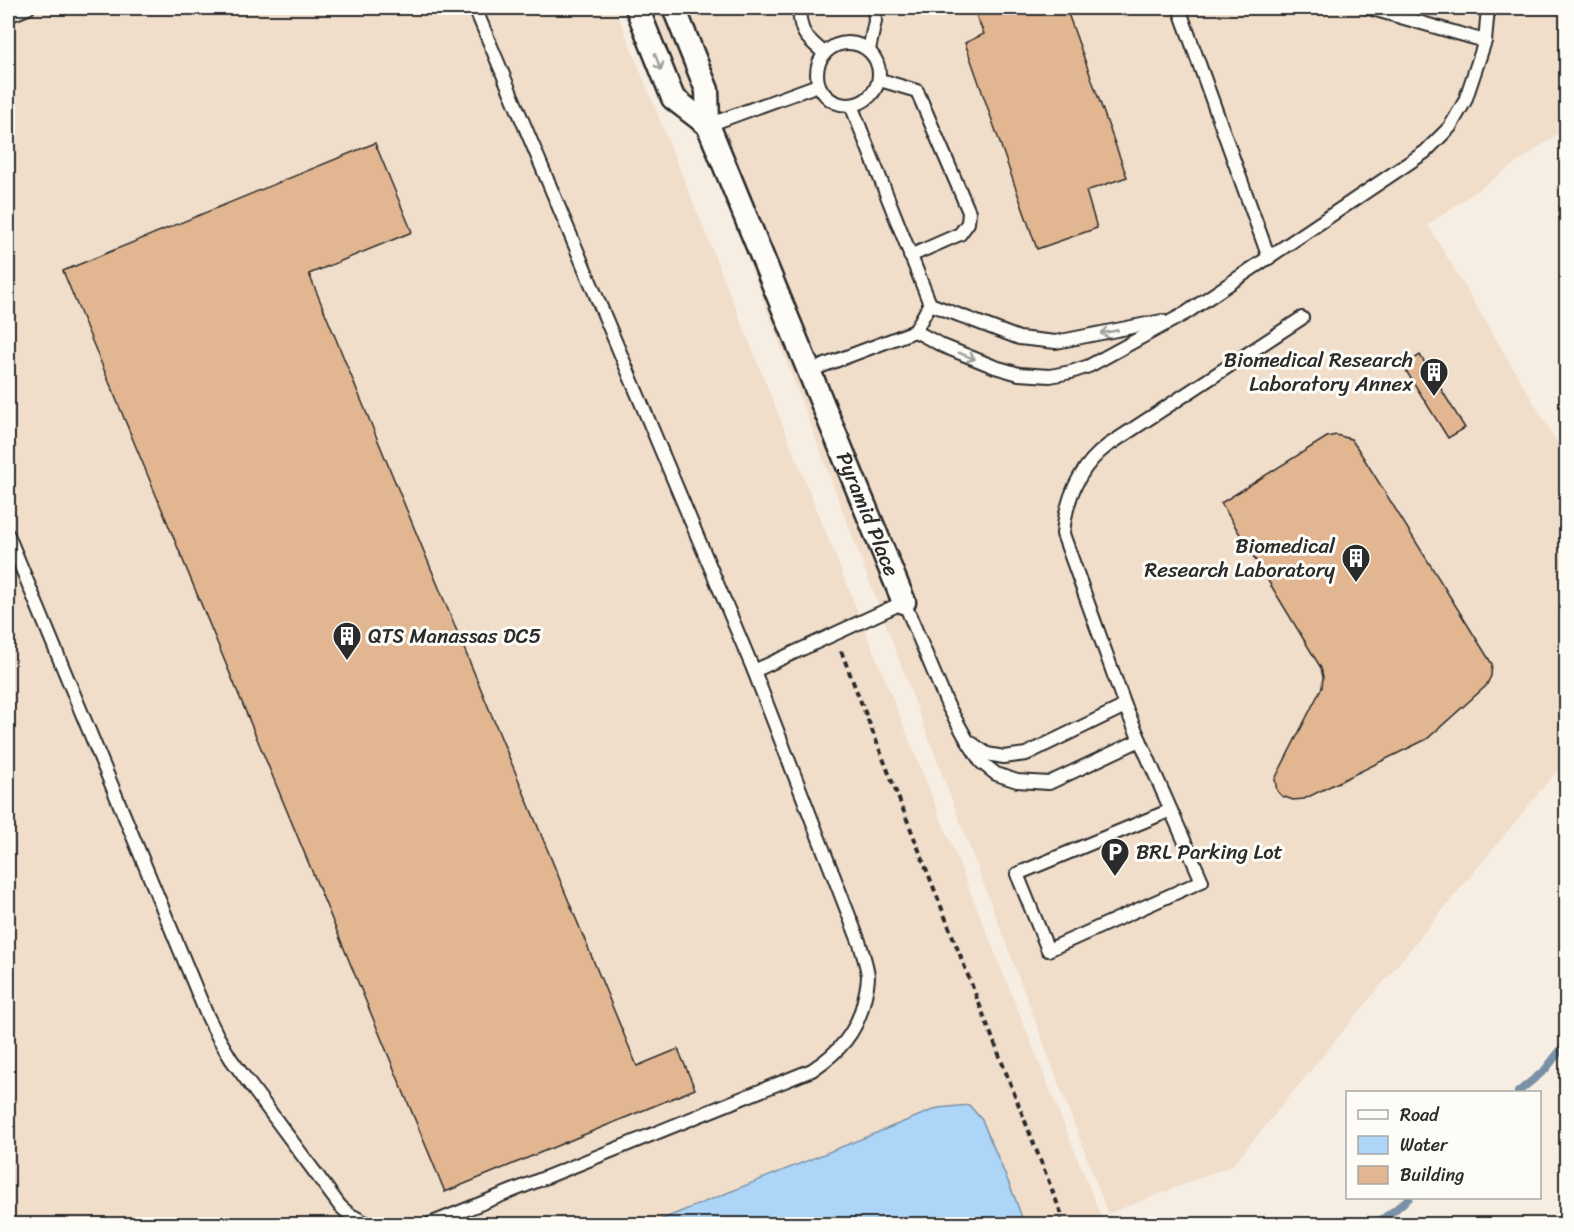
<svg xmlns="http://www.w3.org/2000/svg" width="1574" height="1232" font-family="Sriracha,sans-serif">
<rect width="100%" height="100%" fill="#f7eee3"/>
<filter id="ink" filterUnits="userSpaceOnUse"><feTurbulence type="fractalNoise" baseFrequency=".0167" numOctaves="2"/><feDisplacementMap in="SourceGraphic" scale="12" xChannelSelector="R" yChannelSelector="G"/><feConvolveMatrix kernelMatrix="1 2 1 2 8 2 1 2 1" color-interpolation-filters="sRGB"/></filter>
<g filter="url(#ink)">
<g fill="#f0ddca">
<polygon points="8,8 615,8 1104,1224 8,1224"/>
<polygon points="653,8 1566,8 1566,128 1428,225 1566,457 1566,760 1233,1165 1108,1214"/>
</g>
<polygon fill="#add5f8" stroke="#7991a6" stroke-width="1.5" points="969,1105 982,1120 1015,1198 1022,1218 1017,1224 650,1224 938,1108"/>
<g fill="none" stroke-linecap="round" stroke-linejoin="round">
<g stroke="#7991a6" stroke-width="8">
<polyline points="1518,1092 1545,1070 1566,1043"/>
<polyline points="1375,1224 1395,1210 1409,1198"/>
</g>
</g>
<g fill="#e1b691" stroke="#2b2b2b" stroke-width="1.5">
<polygon points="973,8 1039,8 1040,14 1060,8 1066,8 1127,177 1086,191 1097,228 1037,249 965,43 984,34"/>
<polygon points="375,143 412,232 309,274 637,1066 678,1049 695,1089 445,1192 63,271"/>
<polygon points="1420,355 1465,428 1448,438 1403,366"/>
<polygon points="1336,435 1351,439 1358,449 1492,664 1491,676 1486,686 1427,739 1304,799 1293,800 1282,796 1277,791 1275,779 1322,687 1323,677 1321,668 1221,503 1327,437"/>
</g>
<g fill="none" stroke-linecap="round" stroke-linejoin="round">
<g stroke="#2b2b2b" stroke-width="16">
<g id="lane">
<path d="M 799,8 C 800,33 805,37 824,53"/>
<polyline points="1179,8 1269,258"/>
<polyline points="1369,8 1485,41"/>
<polyline points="8,16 28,8"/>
<circle cx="848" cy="74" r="31"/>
<polyline points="869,50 875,21 874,8"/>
<polyline points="880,80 917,91 969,212 968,223 960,234 910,256"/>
<polyline points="851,105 930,304 1019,338 1056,342 1162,321"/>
<polyline points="708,125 818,85"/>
<polyline points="915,331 943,346 995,367 1019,374 1050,376 1071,372 1089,366 1186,313 1425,152 1450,127 1465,101 1485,41 1488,8"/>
<polyline points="809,371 915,331 930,304"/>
<polyline points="8,535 206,1013 218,1037 231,1059 340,1206 349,1214 368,1224"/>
<polyline points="754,671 904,602 948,706 967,740 987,754 1004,757 1026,754 1125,706"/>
<path d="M 967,740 L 981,762 L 996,774 L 1017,781 L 1049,783 L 1140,740 L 1125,706 L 1063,534 C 1066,499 1078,468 1107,446 L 1302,318"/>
<polyline points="1140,740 1202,881 1048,950 1017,874 1171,810"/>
<path d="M 430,1224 L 812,1070 C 839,1052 857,1033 864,1000 C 866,992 868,984 868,976 C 867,965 863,955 860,944 L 754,671 L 475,8"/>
</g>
</g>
<g stroke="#2b2b2b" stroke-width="27">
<g id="street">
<polyline points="637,8 673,98 708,125"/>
<path id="s1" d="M 674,8 L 707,90 L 708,125 L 904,602"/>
</g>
</g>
<polyline stroke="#2b2b2b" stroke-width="4" stroke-dasharray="6 4.5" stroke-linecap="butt" points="841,651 1061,1213 1061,1224"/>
<use href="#lane" stroke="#fdfcf7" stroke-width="12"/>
<use href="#street" stroke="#fdfcf7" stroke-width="22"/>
</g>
<defs><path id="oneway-shaft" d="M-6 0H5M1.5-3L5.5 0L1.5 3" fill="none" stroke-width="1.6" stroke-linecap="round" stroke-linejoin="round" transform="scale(1.5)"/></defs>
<g stroke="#9e9e9b">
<use href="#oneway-shaft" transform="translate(658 62) rotate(68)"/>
<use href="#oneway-shaft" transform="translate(1109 332) rotate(169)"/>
<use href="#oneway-shaft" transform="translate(967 356) rotate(22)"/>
</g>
</g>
<defs>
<g id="building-pin" transform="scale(1.5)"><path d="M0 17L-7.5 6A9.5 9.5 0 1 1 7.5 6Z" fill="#2b2b2b" stroke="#fdfcf7"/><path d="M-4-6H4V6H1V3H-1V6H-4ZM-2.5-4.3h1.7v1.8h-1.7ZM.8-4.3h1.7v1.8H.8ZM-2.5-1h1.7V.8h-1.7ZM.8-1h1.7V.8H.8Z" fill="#fff"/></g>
<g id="parking-pin" transform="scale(1.5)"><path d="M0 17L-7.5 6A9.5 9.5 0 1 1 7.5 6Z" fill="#2b2b2b" stroke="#fdfcf7"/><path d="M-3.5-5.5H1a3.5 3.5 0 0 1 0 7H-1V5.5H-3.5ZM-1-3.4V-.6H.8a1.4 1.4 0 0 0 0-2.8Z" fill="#fff"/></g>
</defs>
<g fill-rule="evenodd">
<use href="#building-pin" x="1434" y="372"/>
<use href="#building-pin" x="1356" y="558"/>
<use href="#building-pin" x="347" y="636"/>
<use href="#parking-pin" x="1115" y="852"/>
</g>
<g text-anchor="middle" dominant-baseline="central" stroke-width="6" stroke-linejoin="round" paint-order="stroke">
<g font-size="21" fill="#2b2b2b" stroke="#fdfcf7" text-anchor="end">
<text x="1413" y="360">Biomedical Research<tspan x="1413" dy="24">Laboratory Annex</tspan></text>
<text x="1335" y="546">Biomedical<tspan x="1335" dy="24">Research Laboratory</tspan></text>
<text x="368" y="636" text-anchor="start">QTS Manassas DC5</text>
<text x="1136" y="852" text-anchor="start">BRL Parking Lot</text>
</g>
<g font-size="21" fill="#2b2b2b" stroke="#fdfcf7">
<text stroke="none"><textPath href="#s1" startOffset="544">Pyramid Place</textPath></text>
</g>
</g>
<rect width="1574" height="1232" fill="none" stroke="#fdfcf7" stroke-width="30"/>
<rect x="15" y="15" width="1544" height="1202" fill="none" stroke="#2b2b2b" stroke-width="2" filter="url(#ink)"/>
<rect x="1346" y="1091" width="195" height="108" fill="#fdfcf7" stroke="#a9a8a5" stroke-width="1.5"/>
<rect x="1358" y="1110" width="30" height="9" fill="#fdfcf7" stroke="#a9a8a5" stroke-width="1.5"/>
<text x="1400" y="1121" font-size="18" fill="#2b2b2b">Road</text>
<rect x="1358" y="1136" width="30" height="18" fill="#add5f8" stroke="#a9a8a5" stroke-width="1.5"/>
<text x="1400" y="1151" font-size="18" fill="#2b2b2b">Water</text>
<rect x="1358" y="1166" width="30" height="18" fill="#e1b691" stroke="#a9a8a5" stroke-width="1.5"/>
<text x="1400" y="1181" font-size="18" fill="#2b2b2b">Building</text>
</svg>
